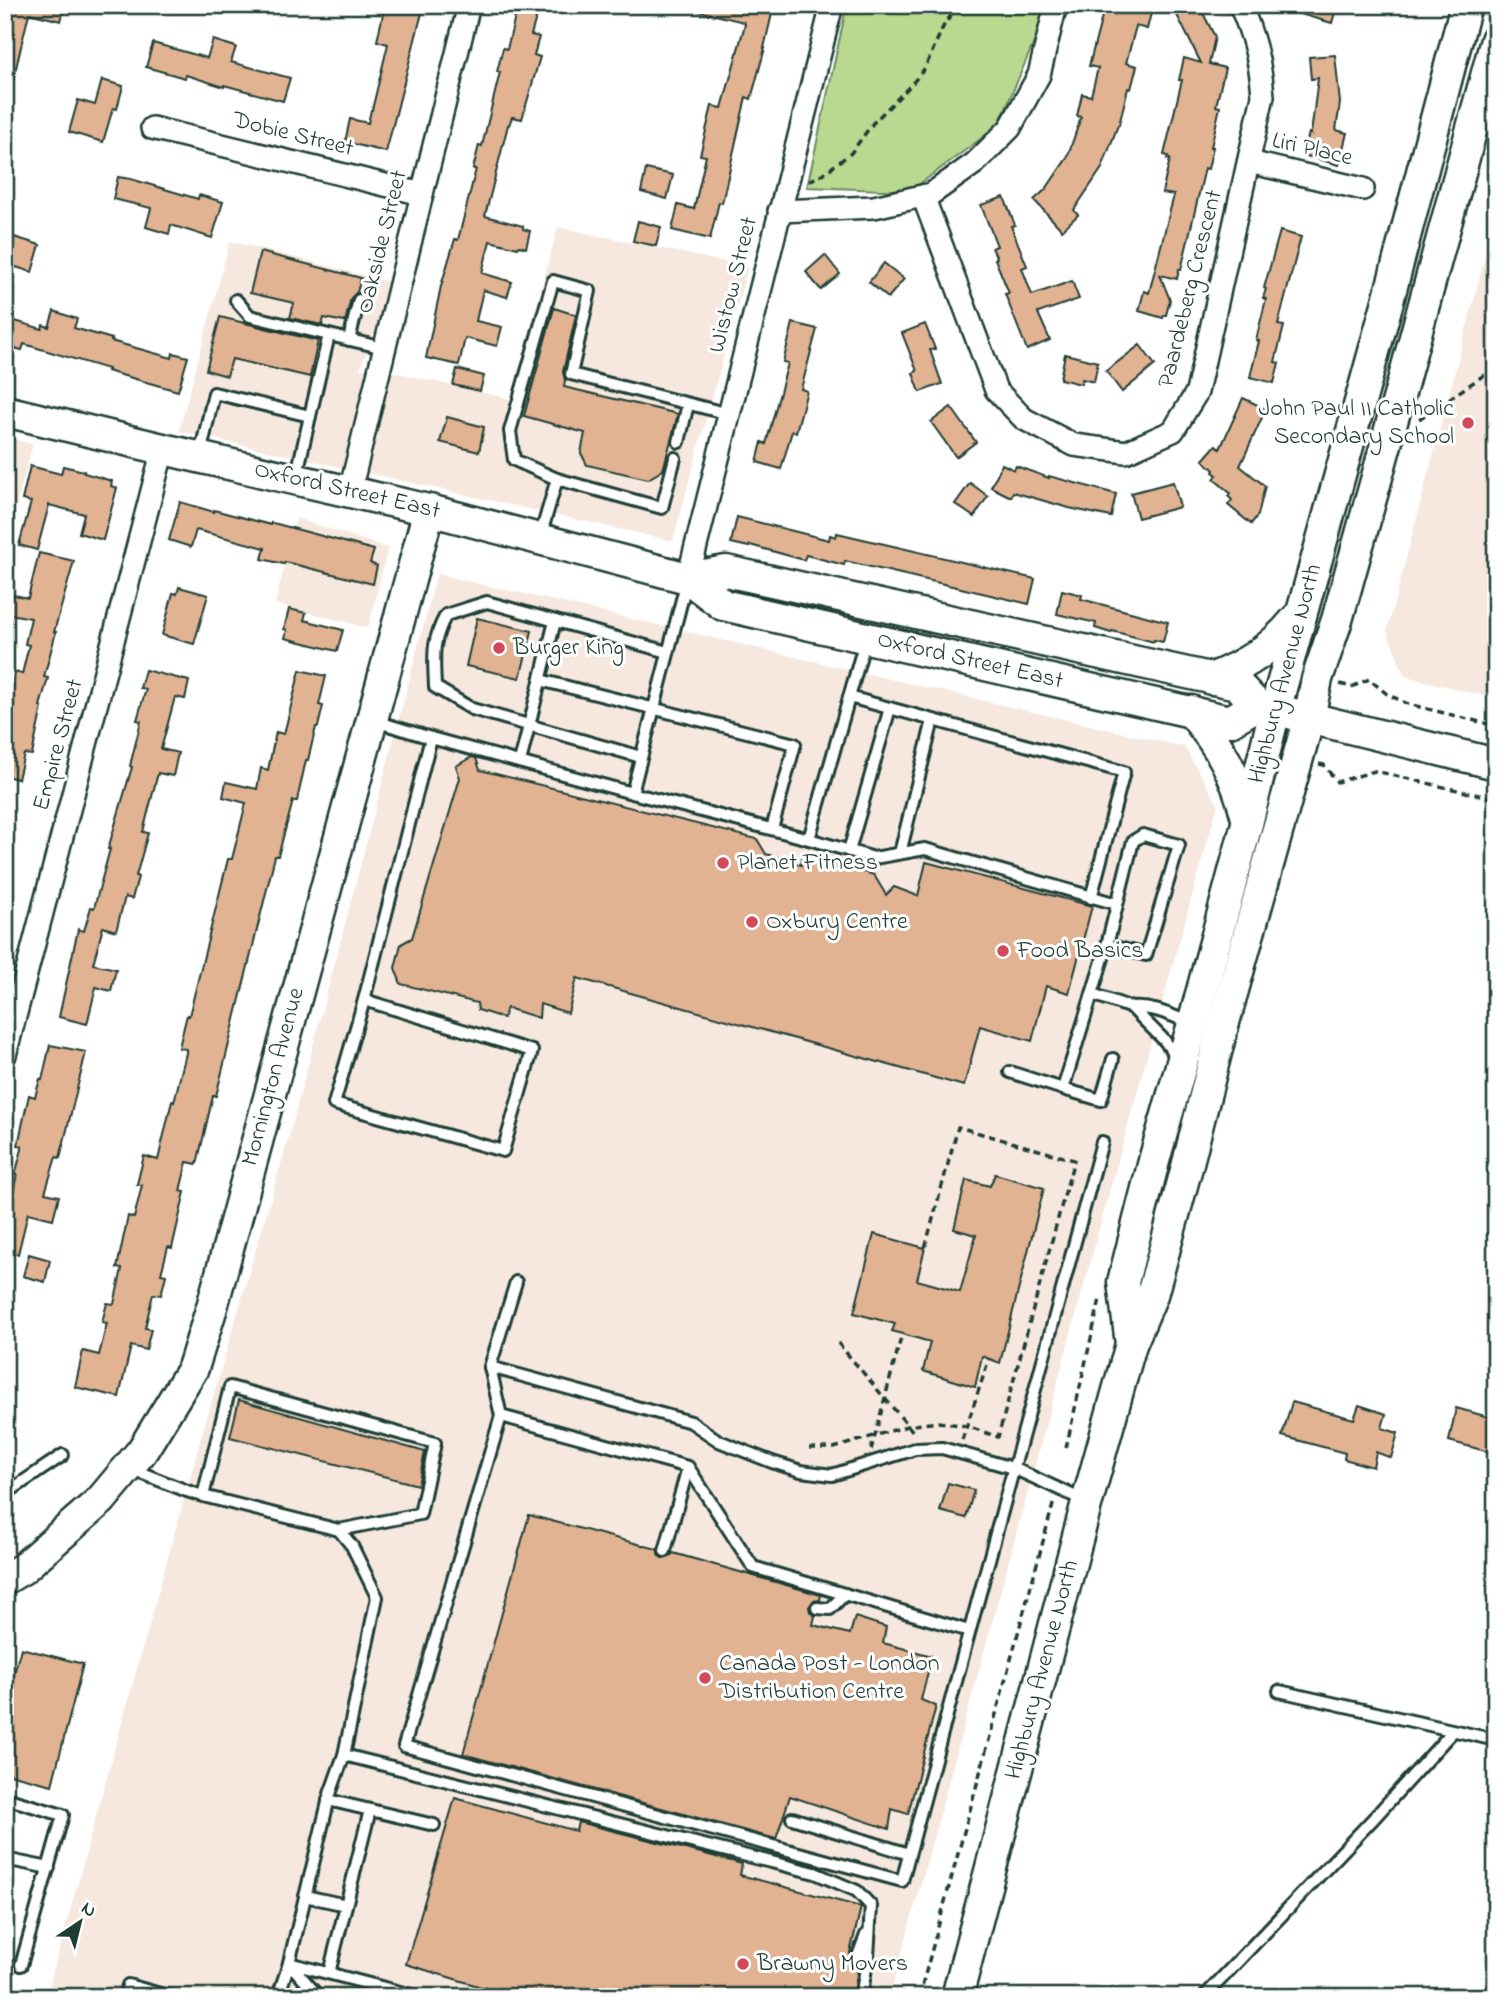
<svg xmlns="http://www.w3.org/2000/svg" width="1501" height="2002" font-family="'Indie Flower',sans-serif">
<rect width="100%" height="100%" fill="#fff"/>
<filter id="ink" filterUnits="userSpaceOnUse"><feTurbulence type="fractalNoise" baseFrequency=".0143" numOctaves="2"/><feDisplacementMap in="SourceGraphic" scale="14" xChannelSelector="R" yChannelSelector="G"/><feConvolveMatrix kernelMatrix="1 2 1 2 8 2 1 2 1" color-interpolation-filters="sRGB"/></filter>
<g filter="url(#ink)">
<g fill="#f6e8de">
<polygon points="1496,215 1496,699 1405,676 1387,631"/>
<polygon points="558,227 748,267 673,541 179,431 230,241 393,283 360,369 389,371 511,399"/>
<polygon points="5,437 33,444 5,547"/>
<polygon points="296,518 388,548 368,628 275,604"/>
<polygon points="437,574 1184,747 1218,804 1120,1153 890,1997 46,1997 200,1441 290,1133"/>
</g>
<polygon fill="#b9d890" stroke="#6c8a62" stroke-width="2" points="847,5 1047,5 1041,26 998,126 910,191 807,187"/>
<g fill="#e1b392" stroke="#1f3d34" stroke-width="2">
<polygon points="5,5 65,5 61,21 29,13 11,89 5,88"/>
<polygon points="385,5 424,5 386,152 345,142 350,119 368,123 371,110 372,110 388,44 377,41"/>
<polygon points="699,5 774,5 764,48 765,48 751,99 746,97 722,203 719,202 710,239 672,230 678,205 694,209 706,156 700,155 712,106 722,108 745,24 744,22 699,11"/>
<polygon points="1105,5 1153,5 1147,29 1136,26 1126,63 1137,66 1131,89 1128,88 1119,125 1118,125 1102,168 1074,210 1078,215 1062,230 1034,200 1046,189 1067,158 1081,117 1077,116 1082,94 1091,96 1098,68 1089,66"/>
<polygon points="1187,5 1199,5 1215,37 1209,64 1225,68 1216,106 1220,107 1211,147 1213,147 1208,169 1205,168 1181,270 1179,269 1177,279 1160,275 1170,300 1166,315 1164,315 1163,318 1139,311 1144,291 1149,293 1174,195 1162,193 1170,159 1167,159 1168,156 1164,155 1182,80 1179,80 1184,58 1201,63 1175,11"/>
<polygon points="1286,5 1337,5 1332,23 1286,10"/>
<polygon points="517,9 537,14 531,35 539,37 534,55 540,57 522,119 512,117 509,125 508,125 485,216 523,226 523,229 530,231 526,248 519,246 518,248 490,241 482,273 512,282 507,297 483,290 476,321 502,327 497,346 465,338 459,365 426,358 441,286 455,239 458,240 476,169 473,169 479,145 482,146 500,72 497,72 503,48 507,49"/>
<polygon points="213,40 236,47 231,62 290,78 283,101 224,85 224,87 186,75 185,78 146,67 153,43 207,58"/>
<polygon points="1335,55 1340,103 1336,130 1347,133 1339,165 1303,155 1309,133 1311,134 1318,78 1311,79 1309,57"/>
<polygon points="102,80 123,86 117,109 113,108 103,142 69,132 78,100 95,105"/>
<polygon points="646,169 673,175 667,199 641,192"/>
<polygon points="118,177 131,179 198,199 199,195 223,202 212,238 171,225 169,234 146,227 151,208 113,199"/>
<polygon points="1004,197 1015,225 1011,226 1027,266 1022,268 1032,295 1072,281 1079,299 1038,313 1050,340 1027,350 1005,294 1009,293 995,259 997,258 992,248 997,246 981,205"/>
<polygon points="638,221 661,227 656,246 633,241"/>
<polygon points="1280,231 1301,237 1278,325 1284,326 1275,362 1279,363 1274,383 1250,377 1259,341 1256,340 1266,299 1263,298 1266,289 1264,288"/>
<polygon points="14,237 40,245 32,272 6,264"/>
<polygon points="260,252 361,278 357,292 351,298 345,322 324,318 322,325 290,318 294,303 250,293"/>
<polygon points="825,255 840,274 821,290 806,272"/>
<polygon points="884,263 904,279 888,298 869,282"/>
<polygon points="554,308 576,315 563,372 565,380 564,387 678,414 663,470 648,479 587,465 581,453 585,433 524,416"/>
<polygon points="54,311 77,319 74,328 112,339 111,341 172,358 173,353 188,357 178,391 107,371 108,369 24,344 22,350 5,346 5,318 42,329 43,325 49,327"/>
<polygon points="220,317 318,341 310,377 232,359 227,376 206,370"/>
<polygon points="793,323 817,329 801,389 807,391 796,432 792,431 781,469 757,462 762,442 766,444 788,363 783,362"/>
<polygon points="925,324 935,349 930,350 942,384 920,392 913,373 917,371 902,333"/>
<polygon points="1140,345 1155,365 1122,392 1106,371"/>
<polygon points="1065,354 1098,362 1094,382 1082,379 1081,384 1060,379"/>
<polygon points="457,369 484,376 480,391 453,385"/>
<polygon points="1243,398 1266,409 1240,466 1265,486 1258,515 1251,524 1228,505 1232,500 1228,496 1230,493 1214,479 1217,475 1213,472 1214,470 1203,460 1216,445 1220,449"/>
<polygon points="951,407 976,442 956,457 931,422"/>
<polygon points="447,417 484,427 479,452 440,442"/>
<polygon points="1002,464 1014,470 1016,466 1049,478 1049,476 1116,494 1111,517 1069,508 1013,492 1011,497 991,487"/>
<polygon points="30,466 61,474 63,466 84,471 84,473 112,481 111,486 117,488 103,540 79,533 84,514 49,505 37,550 19,545 31,502 22,500"/>
<polygon points="1173,482 1180,507 1138,518 1131,493"/>
<polygon points="970,483 988,496 974,517 955,504"/>
<polygon points="180,502 214,512 214,510 271,525 271,523 277,524 374,550 370,563 377,566 373,584 285,562 284,564 262,559 265,548 196,530 191,547 169,540"/>
<polygon points="737,517 829,540 830,535 836,537 837,533 1035,579 1029,604 845,561 844,565 806,555 804,560 750,545 749,547 731,543"/>
<polygon points="39,553 74,561 54,632 56,632 44,677 48,678 40,706 42,707 32,755 24,754 18,779 5,776 5,714 15,672 22,674 29,645 25,644 31,618 5,613 5,593 28,598"/>
<polygon points="179,587 208,595 194,644 162,635 173,593 177,594"/>
<polygon points="1062,590 1082,595 1081,599 1168,622 1163,642 1154,640 1154,642 1112,631 1111,633 1095,628 1096,623 1057,614"/>
<polygon points="289,609 306,613 304,620 343,630 337,651 285,638 287,630 284,629"/>
<polygon points="477,618 532,631 520,678 466,666"/>
<polygon points="145,670 189,681 185,699 175,697 161,749 178,753 173,776 158,773 143,832 148,833 136,876 138,877 132,899 125,897 116,931 103,927 93,964 116,969 111,991 96,987 87,1024 59,1017 78,929 84,931 91,907 94,908 110,849 108,849 132,767 130,766 141,721 137,720 146,689 140,688"/>
<polygon points="300,670 326,676 319,705 323,706 318,727 316,727 308,760 306,760 297,801 293,801 278,856 275,856 222,1072 216,1096 213,1096 197,1164 187,1162 180,1191 185,1192 172,1248 168,1247 161,1274 166,1275 161,1295 153,1294 145,1328 151,1329 146,1350 131,1346 119,1397 75,1387 83,1351 99,1355 107,1323 102,1322 107,1303 114,1304 122,1269 117,1268 128,1216 134,1218 142,1185 137,1184 144,1156 158,1160 172,1101 174,1102 186,1053 186,1049 179,1048 180,1043 187,1015 189,1016 228,859 232,859 246,803 223,797 226,782 257,789 261,768 268,770 276,732 284,734"/>
<polygon points="472,757 476,758 480,770 757,839 766,854 801,865 803,854 874,875 886,895 894,887 918,896 926,862 1092,906 1069,993 1046,986 1032,1041 980,1026 964,1086 577,978 568,1013 540,1004 539,1018 507,1008 503,1018 478,1010 477,1003 401,984 395,968 401,944 412,938 460,778 456,766"/>
<polygon points="50,1045 86,1052 60,1158 56,1157 45,1193 59,1196 53,1219 28,1213 18,1254 5,1251 5,1223 17,1175 15,1175 22,1149 22,1146 18,1145 24,1117 29,1095 35,1097 40,1079 42,1080"/>
<polygon points="995,1174 1044,1188 1000,1363 982,1356 975,1387 923,1371 930,1342 892,1331 895,1324 854,1313 874,1234 925,1248 917,1280 960,1292 976,1235 954,1229 966,1180 990,1186"/>
<polygon points="29,1254 50,1260 45,1282 23,1276"/>
<polygon points="239,1400 425,1452 418,1485 230,1437"/>
<polygon points="1292,1402 1354,1419 1359,1405 1386,1414 1382,1428 1398,1433 1391,1458 1376,1452 1373,1467 1344,1459 1345,1453 1282,1436"/>
<polygon points="1456,1408 1496,1419 1496,1454 1449,1441"/>
<polygon points="948,1483 974,1490 966,1518 940,1511"/>
<polygon points="529,1515 657,1549 659,1556 664,1559 670,1557 673,1553 821,1595 820,1600 813,1601 809,1607 810,1612 815,1616 813,1625 850,1634 855,1617 886,1627 883,1643 932,1656 921,1700 936,1706 908,1814 892,1809 889,1829 790,1796 776,1839 463,1754"/>
<polygon points="21,1648 83,1664 52,1785 5,1773 5,1707"/>
<polygon points="455,1798 576,1831 578,1822 705,1854 742,1864 740,1875 861,1907 850,1953 852,1960 859,1964 853,1997 514,1997 406,1964"/>
</g>
<g fill="none" stroke-linecap="round" stroke-linejoin="round">
<g stroke="#1f3d34" stroke-width="16">
<g id="lane">
<polyline points="236,300 250,316 329,335"/>
<polyline points="349,340 359,300"/>
<polyline points="310,416 329,335 384,348"/>
<polyline points="679,442 688,404"/>
<polyline points="200,455 214,393 310,416 296,478"/>
<polyline points="557,479 514,460 510,431 553,281 590,291 571,374 729,414"/>
<polyline points="540,537 557,479 662,508 675,458"/>
<polyline points="865,641 809,839 874,858 925,849 1117,904"/>
<polyline points="540,680 795,744 772,829"/>
<polyline points="849,697 1124,772 1091,898"/>
<polyline points="431,738 632,793 687,580"/>
<path d="M 641,757 L 472,709 L 435,687 C 434,657 431,642 446,615 L 487,602 L 668,652"/>
<polyline points="520,762 555,621"/>
<polyline points="632,793 809,839"/>
<polyline points="849,851 890,708"/>
<polyline points="900,853 933,720"/>
<polyline points="1092,994 1132,1008 1165,1041 1178,1060"/>
<polyline points="364,1000 532,1051 503,1151 334,1104 364,1000 431,738 375,721"/>
<path d="M 1132,1008 C 1154,1006 1172,1016 1193,1024"/>
<polyline points="1010,1072 1063,1089 1107,945 1133,841 1143,835 1179,845 1146,955 1107,945"/>
<polyline points="1063,1089 1101,1100 1113,1059"/>
<polyline points="490,1367 691,1422 719,1441 772,1462 801,1471 832,1475 915,1449 942,1448 1013,1468 1085,1501"/>
<polyline points="501,1416 490,1367 516,1282"/>
<polyline points="131,1469 187,1491 203,1496 339,1530 420,1514 435,1443 230,1387 203,1496"/>
<polyline points="5,1494 63,1455"/>
<polyline points="665,1551 688,1467"/>
<polyline points="817,1608 830,1609 845,1594"/>
<polyline points="969,1631 753,1567 688,1467 501,1416 404,1746 902,1881 1102,1142"/>
<polyline points="1279,1691 1496,1740"/>
<polyline points="344,1755 815,1873 857,1891 871,1906 868,1957 861,1997"/>
<polyline points="5,1798 63,1815 21,1965"/>
<polyline points="328,1800 434,1825"/>
<polyline points="792,1818 909,1854"/>
<polyline points="5,1859 49,1868"/>
<polyline points="305,1896 346,1905"/>
<polyline points="858,1956 866,1935"/>
<polyline points="289,1963 419,1997"/>
<polyline points="289,1963 319,1997"/>
<polyline points="329,1973 370,1810"/>
<polyline points="125,1997 128,1985 171,1997"/>
<polyline points="278,1997 289,1963 330,1794 344,1755 377,1597 352,1546 339,1530"/>
<polyline points="1204,1997 1373,1819 1453,1731"/>
</g>
</g>
<g stroke="#1f3d34" stroke-width="26">
<g id="street">
<polyline points="152,128 422,194"/>
<polyline points="1249,162 1363,189"/>
<path d="M 923,196 L 996,390 L 1024,419 L 1074,445 L 1126,452 L 1173,431 L 1197,392 L 1263,96 C 1261,64 1253,34 1240,5"/>
<polyline points="779,211 874,207 931,194 975,163 1010,128 1039,75 1056,5"/>
<polyline points="350,491 422,194 469,5"/>
<polyline points="688,578 832,5"/>
<polyline points="5,1055 163,449"/>
</g>
</g>
<g stroke="#1f3d34" stroke-width="35">
<g id="secondary">
<polyline points="5,411 163,449 429,510 676,575 688,578 723,605 1230,721 1257,705"/>
<polyline points="688,578 726,571 1237,684 1257,705 1496,764"/>
<path d="M 1211,679 C 1246,665 1274,647 1297,618"/>
<path d="M 1191,711 C 1221,748 1235,772 1247,818"/>
<polyline points="1131,1344 1123,1282 1155,1157 1193,1024 1248,820 1275,710 1388,301 1466,5"/>
<polyline points="5,1579 22,1569 101,1500 142,1451 193,1368 212,1307 429,510"/>
<polyline points="957,1997 1087,1502 1131,1344 1152,1295 1187,1167 1221,1033 1309,718 1317,679 1337,620 1377,477 1496,40"/>
</g>
</g>
<g stroke="#1f3d34" stroke-width="3.5" stroke-dasharray="7 5" stroke-linecap="butt">
<polyline points="809,181 823,174 851,153 873,123 911,85 925,68 943,27 958,5"/>
<polyline points="1419,419 1496,367"/>
<polyline points="1340,684 1352,687 1369,679 1387,694 1408,704 1496,726"/>
<polyline points="1319,764 1324,765 1337,782 1375,771 1496,799"/>
<polyline points="838,1343 915,1434"/>
<polyline points="962,1440 989,1359"/>
<polyline points="809,1448 834,1448 907,1426 938,1422 967,1426 998,1437 1074,1160 958,1127 925,1248"/>
<polyline points="1066,1448 1100,1299"/>
<polyline points="871,1450 902,1334"/>
<polyline points="919,1997 1054,1501"/>
</g>
<use href="#lane" stroke="#fff" stroke-width="10"/>
<use href="#street" stroke="#fff" stroke-width="21"/>
<use href="#secondary" stroke="#fff" stroke-width="30"/>
</g>
</g>
<g fill="#d1495b" stroke="#fff" stroke-width="2.5">
<circle cx="1468" cy="423" r="7"/>
<circle cx="499" cy="648" r="7"/>
<circle cx="723" cy="863" r="7"/>
<circle cx="752" cy="922" r="7"/>
<circle cx="1003" cy="951" r="7"/>
<circle cx="705" cy="1678" r="7"/>
<circle cx="743" cy="1964" r="7"/>
</g>
<g text-anchor="middle" dominant-baseline="central" stroke-width="6" stroke-linejoin="round" paint-order="stroke">
<g font-size="24" fill="#1f3d34" stroke="#fff">
<text transform="translate(293 135) rotate(14)">Dobie Street</text>
<text transform="translate(1312 150) rotate(13)">Liri Place</text>
<text transform="translate(383 242) rotate(-76)">Oakside Street</text>
<text transform="translate(734 285) rotate(-76)">Wistow Street</text>
<text transform="translate(1191 289) rotate(-76)">Paardeberg Crescent</text>
<text transform="translate(347 491) rotate(13)">Oxford Street East</text>
<text transform="translate(970 661) rotate(13)">Oxford Street East</text>
<text transform="translate(1286 674) rotate(-75)">Highbury Avenue North</text>
<text transform="translate(59 745) rotate(-75)">Empire Street</text>
<text transform="translate(274 1077) rotate(-75)">Mornington Avenue</text>
<text transform="translate(1043 1670) rotate(-75)">Highbury Avenue North</text>
</g>
<g font-size="24" fill="#1f3d34" stroke="#fff" text-anchor="start">
<text x="1454" y="409" text-anchor="end">John Paul II Catholic<tspan x="1454" dy="28">Secondary School</tspan></text>
<text x="513" y="648">Burger King</text>
<text x="737" y="863">Planet Fitness</text>
<text x="766" y="922">Oxbury Centre</text>
<text x="1017" y="951">Food Basics</text>
<text x="719" y="1664">Canada Post - London<tspan x="719" dy="28">Distribution Centre</tspan></text>
<text x="757" y="1964">Brawny Movers</text>
</g>
</g>
<rect width="1501" height="2002" fill="none" stroke="#fff" stroke-width="28"/>
<rect x="14" y="14" width="1473" height="1974" fill="none" stroke="#1f3d34" stroke-width="2.5" filter="url(#ink)"/>
<g transform="translate(80 1922) rotate(35)" stroke="#ffffff" stroke-width="5" paint-order="stroke">
<path d="M0-5L12 26L0 18L-12 26Z" fill="#1f3d34"/>
<text y="-10" font-size="19" font-weight="bold" text-anchor="middle" fill="#1f3d34">N</text>
</g>
</svg>
